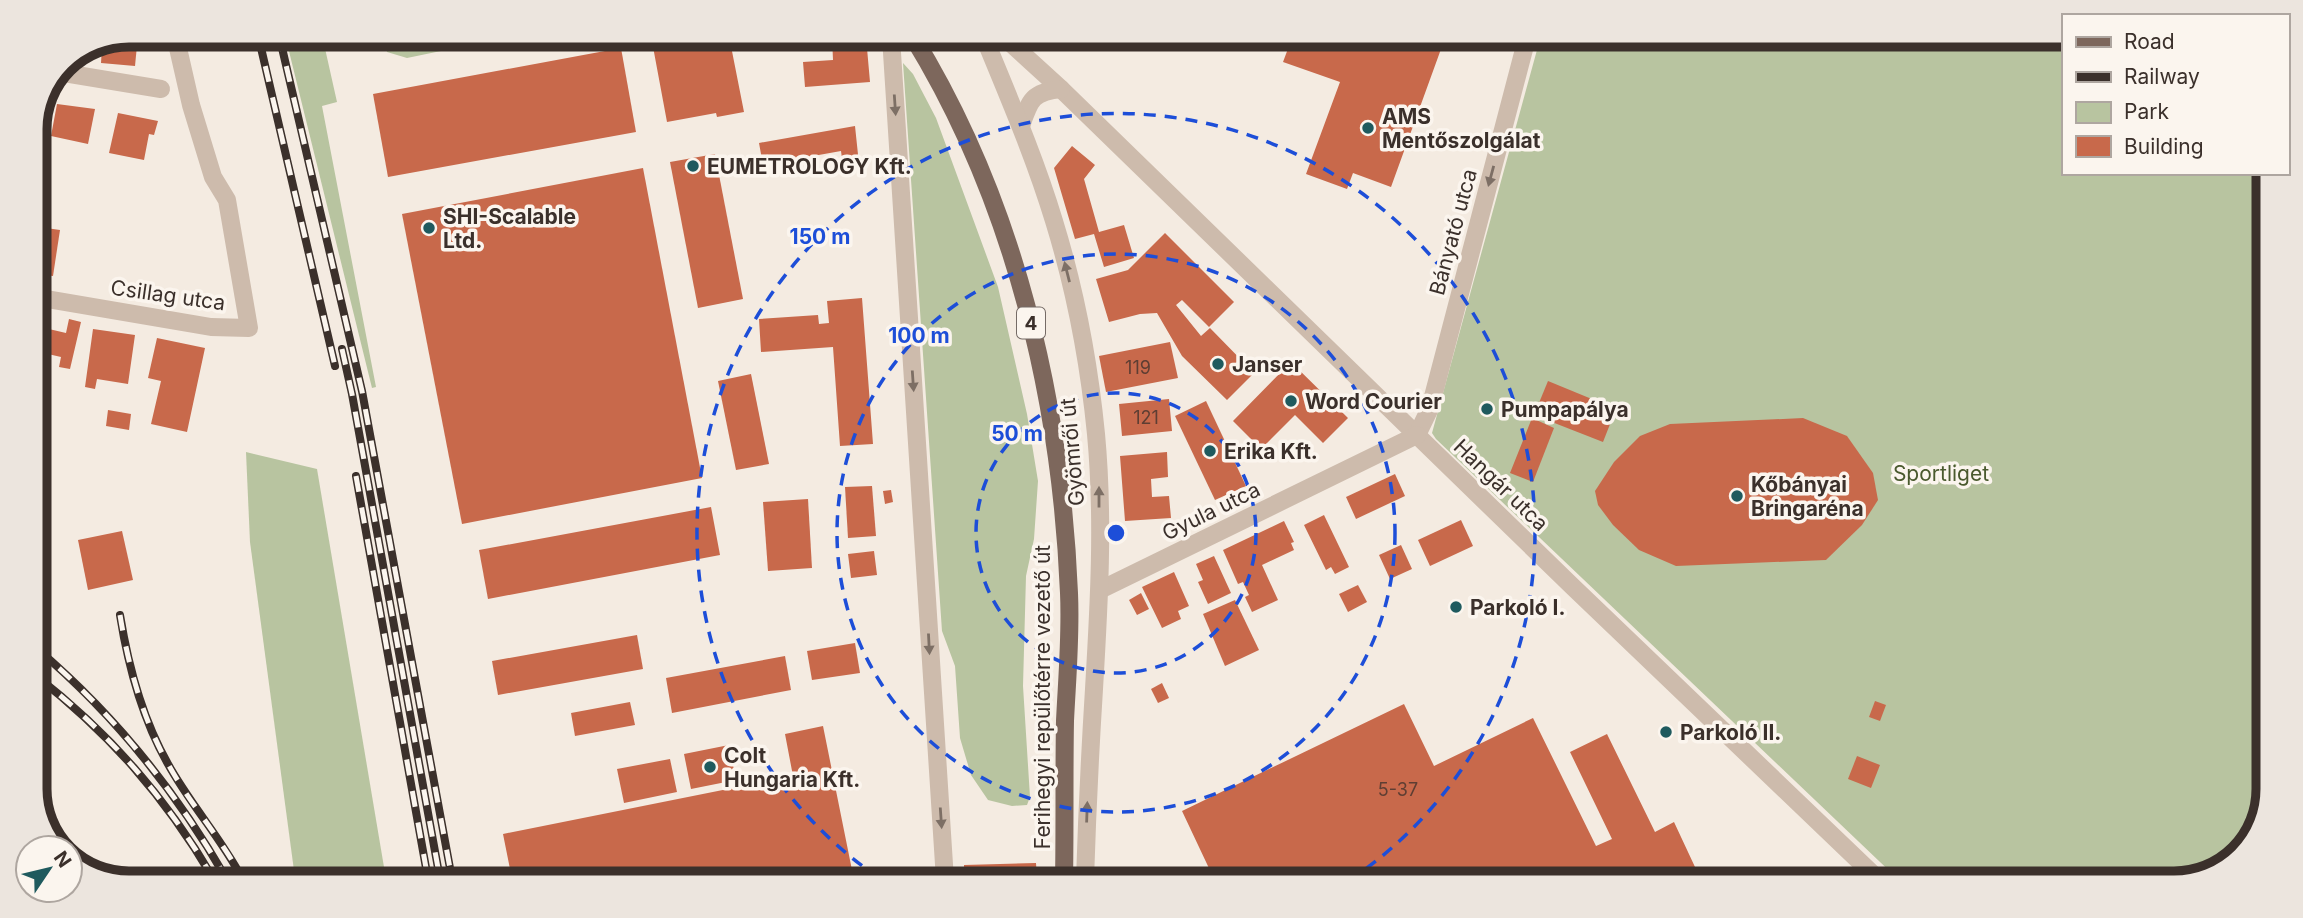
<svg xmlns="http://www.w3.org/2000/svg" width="2303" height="918" font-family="Inter,sans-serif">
<rect width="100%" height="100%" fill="#f4ebe1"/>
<g fill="#b8c4a0">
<polygon points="285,35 322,35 337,102 322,106 376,387 372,388"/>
<polygon points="388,36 514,36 407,58 387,52 384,39"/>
<polygon points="1540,39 2063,40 2063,173 2267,173 2264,716 2255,753 2263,767 2263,791 2246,841 2226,867 2174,883 1901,882 1436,439 1432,433"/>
<polygon points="903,63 913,74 936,118 998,287 1027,414 1038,481 1034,539 1026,576 1023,686 1030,797 1027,805 1012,806 988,800 971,775 960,738 955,666 942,631"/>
<polygon points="246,452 317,469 386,879 295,878 250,542"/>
</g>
<g fill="#c8694b">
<polygon points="130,35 138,35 135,66 101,63 102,46"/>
<polygon points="651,36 729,36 744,112 717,117 716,113 667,122"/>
<polygon points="832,37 866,37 870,82 805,87 803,62 833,60"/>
<polygon points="1292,38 1445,38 1391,187 1353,173 1347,189 1306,174 1340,82 1283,62"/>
<polygon points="621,48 636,132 388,177 373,94"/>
<polygon points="57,104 95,109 88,144 51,136"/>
<polygon points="118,113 158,121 154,135 149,134 144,160 109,153"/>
<polygon points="855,126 859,164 843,166 841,151 763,165 759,143"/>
<polygon points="1072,146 1095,165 1084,179 1099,232 1124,225 1134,258 1104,267 1094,234 1075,239 1054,168"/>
<polygon points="715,154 743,299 698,308 670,162"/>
<polygon points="643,168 702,478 462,524 402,214"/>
<polygon points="39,227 60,230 53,276 35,274 35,250"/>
<polygon points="1165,233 1234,302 1209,327 1182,300 1176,305 1201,336 1210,328 1254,373 1227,400 1182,356 1157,313 1140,314 1109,322 1096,279 1128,270"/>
<polygon points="862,298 873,444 840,446 833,347 761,352 759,319 818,315 819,324 829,323 827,301"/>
<polygon points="69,319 81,322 70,369 59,367 61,357 35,351 36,326 66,333"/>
<polygon points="93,329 135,335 128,384 97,379 95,389 85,387"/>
<polygon points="157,338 205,348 187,432 151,424 161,381 148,378"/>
<polygon points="1170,342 1178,378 1106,392 1099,356"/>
<polygon points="1291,362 1348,418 1323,443 1295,415 1261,449 1233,421"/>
<polygon points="751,374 769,464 736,470 718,381"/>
<polygon points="1548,381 1616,409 1603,442 1534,415"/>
<polygon points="1169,399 1172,431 1122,436 1119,404"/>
<polygon points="1206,401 1246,486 1215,500 1175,416"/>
<polygon points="108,410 131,414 129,430 106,426"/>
<polygon points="1532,418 1554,428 1533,482 1510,473"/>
<polygon points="1803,418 1847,436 1873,473 1878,500 1862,525 1826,560 1676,566 1639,550 1613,525 1598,505 1595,491 1614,462 1640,436 1670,424"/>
<polygon points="1167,452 1168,477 1151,479 1152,497 1169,496 1171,518 1125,521 1120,456"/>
<polygon points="1395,474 1405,496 1356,519 1346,497"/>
<polygon points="872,486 876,536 848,538 845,487"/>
<polygon points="891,490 893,502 885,504 883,491"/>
<polygon points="808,499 812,568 768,571 763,502"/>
<polygon points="711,507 720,555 488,599 479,550"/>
<polygon points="1324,515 1349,567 1335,574 1331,567 1326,570 1304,525"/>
<polygon points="1461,520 1473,546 1430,566 1418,540"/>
<polygon points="1284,521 1294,542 1291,543 1294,550 1262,565 1278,600 1252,612 1245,597 1249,595 1243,582 1238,584 1223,550"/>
<polygon points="122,531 133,580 88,590 78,540"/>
<polygon points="1401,545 1412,569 1390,579 1379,555"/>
<polygon points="874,551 877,575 851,578 848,554"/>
<polygon points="1214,556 1231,593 1208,604 1198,582 1203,580 1196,564"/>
<polygon points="1174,572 1189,606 1178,611 1181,619 1162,628 1142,587"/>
<polygon points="1358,585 1367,602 1348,612 1339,594"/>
<polygon points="1141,593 1149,609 1137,615 1129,600"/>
<polygon points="1235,600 1259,650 1225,666 1203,614"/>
<polygon points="637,635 643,669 498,695 492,661"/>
<polygon points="855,643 860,673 812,680 807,651"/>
<polygon points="785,656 791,690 672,713 666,678"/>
<polygon points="1162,683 1169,698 1158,703 1151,689"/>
<polygon points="1875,701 1886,705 1880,721 1869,717"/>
<polygon points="630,702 635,725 575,736 571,713"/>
<polygon points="1404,704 1434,766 1533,718 1596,846 1612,839 1570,752 1607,734 1655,832 1674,822 1702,882 1215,881 1182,811"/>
<polygon points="823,726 854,880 512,879 503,834 793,776 785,734"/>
<polygon points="729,745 736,780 691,789 684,754"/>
<polygon points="1857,756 1880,765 1871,788 1848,779"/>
<polygon points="670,759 677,792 624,803 617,769"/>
<polygon points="1036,863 1037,880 964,880 964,865"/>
<polygon points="1812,867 1820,882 1782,882"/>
</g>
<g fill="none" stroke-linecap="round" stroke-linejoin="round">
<g stroke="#cdbbac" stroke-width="18">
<polyline points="1004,37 1061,89 1573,587 1881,882"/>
<polyline points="58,72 161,89"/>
<path d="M 1021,126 C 1030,100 1032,92 1061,89"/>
<polyline points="35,297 211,327 249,328 227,200 213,177 191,105 175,35"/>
<polyline points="1417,435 1430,408 1527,38"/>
<polyline points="1100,590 1417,435"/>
</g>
<g stroke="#cdbbac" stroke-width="18">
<polyline points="891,37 945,880"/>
<path d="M 984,37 C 1009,98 1035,158 1054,221 C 1075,289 1089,363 1096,434 C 1104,519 1099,605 1094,689 C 1090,753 1087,816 1085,880"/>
</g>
<path stroke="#7d675c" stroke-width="18" d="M 913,37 C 1015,203 1061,401 1069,593 C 1071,636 1067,679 1065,721 C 1064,774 1065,827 1064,880"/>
<g stroke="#3b302b" stroke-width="8">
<g id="rail">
<polyline points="258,35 335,366"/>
<polyline points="279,35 362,391 452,879"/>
<polyline points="342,349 352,394 440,879"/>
<polyline points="356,476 428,879"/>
<path d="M 120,615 C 128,665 143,720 168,764 C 190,804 221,838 242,878"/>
<path d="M 35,647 C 112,712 176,791 226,878"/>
<path d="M 35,675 C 109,733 165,796 213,878"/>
</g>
</g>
<use href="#rail" stroke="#fbf5ee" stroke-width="5" stroke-dasharray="16" stroke-linecap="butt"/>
</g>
<defs><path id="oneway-solid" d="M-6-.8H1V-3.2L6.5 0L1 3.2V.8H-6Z" transform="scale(1.75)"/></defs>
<g fill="#7d6f65">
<use href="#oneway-solid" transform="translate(895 105) rotate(86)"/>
<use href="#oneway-solid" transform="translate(1491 176) rotate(105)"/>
<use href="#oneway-solid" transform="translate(1067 272) rotate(-104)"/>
<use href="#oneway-solid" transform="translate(913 381) rotate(86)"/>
<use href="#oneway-solid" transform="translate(1099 497) rotate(-90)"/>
<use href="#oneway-solid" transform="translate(929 644) rotate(87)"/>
<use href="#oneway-solid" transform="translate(1087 812) rotate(-88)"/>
<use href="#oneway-solid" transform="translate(941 818) rotate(86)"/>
</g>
<g fill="none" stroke="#1d4ed8" stroke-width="3.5" stroke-dasharray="12 9">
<circle cx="1116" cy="533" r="140"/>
<circle cx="1116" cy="533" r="279"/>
<path d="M879 878A419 419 0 1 1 1350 880"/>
</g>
<g fill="#1f5a5e" stroke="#fbf5ee" stroke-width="2.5">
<circle cx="1368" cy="128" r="7"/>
<circle cx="693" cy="166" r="7"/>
<circle cx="429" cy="228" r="7"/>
<circle cx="1218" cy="364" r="7"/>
<circle cx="1291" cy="401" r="7"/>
<circle cx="1487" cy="409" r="7"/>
<circle cx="1210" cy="451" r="7"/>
<circle cx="1737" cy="496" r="7"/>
<circle cx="1456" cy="607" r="7"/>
<circle cx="1666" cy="732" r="7"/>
<circle cx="710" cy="767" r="7"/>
</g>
<g text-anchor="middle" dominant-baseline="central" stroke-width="7" stroke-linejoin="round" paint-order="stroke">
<g font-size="18" fill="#5e3e33">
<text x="1138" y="367">119</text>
<text x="1146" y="417">121</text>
<text x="1398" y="789">5-37</text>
</g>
<rect fill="#fbf5ee" stroke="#756b66" stroke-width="2" x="1017" y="307.5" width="28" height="31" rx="5"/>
<g font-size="19" font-weight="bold" fill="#3b302b">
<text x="1031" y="323">4</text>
</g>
<g font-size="21" font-weight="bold" fill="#3b302b" stroke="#fbf5ee" text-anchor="start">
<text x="1382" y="116">AMS<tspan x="1382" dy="24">Mentőszolgálat</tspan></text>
<text x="707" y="166">EUMETROLOGY Kft.</text>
<text x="443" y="216">SHI-Scalable<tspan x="443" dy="24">Ltd.</tspan></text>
<text x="1232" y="364">Janser</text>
<text x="1305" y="401">Word Courier</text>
<text x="1501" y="409">Pumpapálya</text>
<text x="1224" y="451">Erika Kft.</text>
<text x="1751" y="484">Kőbányai<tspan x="1751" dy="24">Bringaréna</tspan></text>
<text x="1470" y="607">Parkoló I.</text>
<text x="1680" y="732">Parkoló II.</text>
<text x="724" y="755">Colt<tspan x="724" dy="24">Hungaria Kft.</tspan></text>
</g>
<g font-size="21" fill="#3b302b" stroke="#fbf5ee">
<text transform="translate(1453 232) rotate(-75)">Bányató utca</text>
<text transform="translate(168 295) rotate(8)">Csillag utca</text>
<text transform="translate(1072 452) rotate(-95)">Gyömrői út</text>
<text transform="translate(1501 485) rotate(44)">Hangár utca</text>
<text transform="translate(1211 511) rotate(-26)">Gyula utca</text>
<text transform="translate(1042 697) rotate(-90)">Ferihegyi repülőtérre vezető út</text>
</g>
<g font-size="21" fill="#4a5a2e" stroke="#fbf5ee">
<text x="1941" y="473">Sportliget</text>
</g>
</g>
<path d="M0 0H2303V918H0ZM129 47H2174A82 82 0 0 1 2256 129V789A82 82 0 0 1 2174 871H129A82 82 0 0 1 47 789V129A82 82 0 0 1 129 47Z" fill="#ece5de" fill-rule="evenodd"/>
<path fill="none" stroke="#3b302b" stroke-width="9" d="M129 47H2174A82 82 0 0 1 2256 129V789A82 82 0 0 1 2174 871H129A82 82 0 0 1 47 789V129A82 82 0 0 1 129 47Z"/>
<circle cx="1116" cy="533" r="10" fill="#1d4ed8" stroke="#fbf5ee" stroke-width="3.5"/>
<g font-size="21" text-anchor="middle" font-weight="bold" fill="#1d4ed8" stroke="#fbf5ee" stroke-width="7" stroke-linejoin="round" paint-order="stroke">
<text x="820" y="244">150 m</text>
<text x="919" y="343">100 m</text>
<text x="1017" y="441">50 m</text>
</g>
<rect x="2062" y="14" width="228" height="161" fill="#fbf5ee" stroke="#aea6a0" stroke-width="2"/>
<rect x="2076" y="37" width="35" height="10" fill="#7d675c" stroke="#aea6a0" stroke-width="2"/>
<text x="2124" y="49" font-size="21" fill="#3b302b">Road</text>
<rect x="2076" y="72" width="35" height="10" fill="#3b302b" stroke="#aea6a0" stroke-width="2"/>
<text x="2124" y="84" font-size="21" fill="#3b302b">Railway</text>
<rect x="2076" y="102" width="35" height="21" fill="#b8c4a0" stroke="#aea6a0" stroke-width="2"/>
<text x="2124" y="119" font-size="21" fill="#3b302b">Park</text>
<rect x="2076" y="136" width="35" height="21" fill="#c8694b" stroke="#aea6a0" stroke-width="2"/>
<text x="2124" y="154" font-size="21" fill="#3b302b">Building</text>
<g transform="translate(49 869) rotate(55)"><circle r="33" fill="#fbf5ee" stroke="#aea6a0" stroke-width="2"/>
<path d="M0-5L12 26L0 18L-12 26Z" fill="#1f5a5e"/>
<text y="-10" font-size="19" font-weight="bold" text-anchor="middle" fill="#3b302b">N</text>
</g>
</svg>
